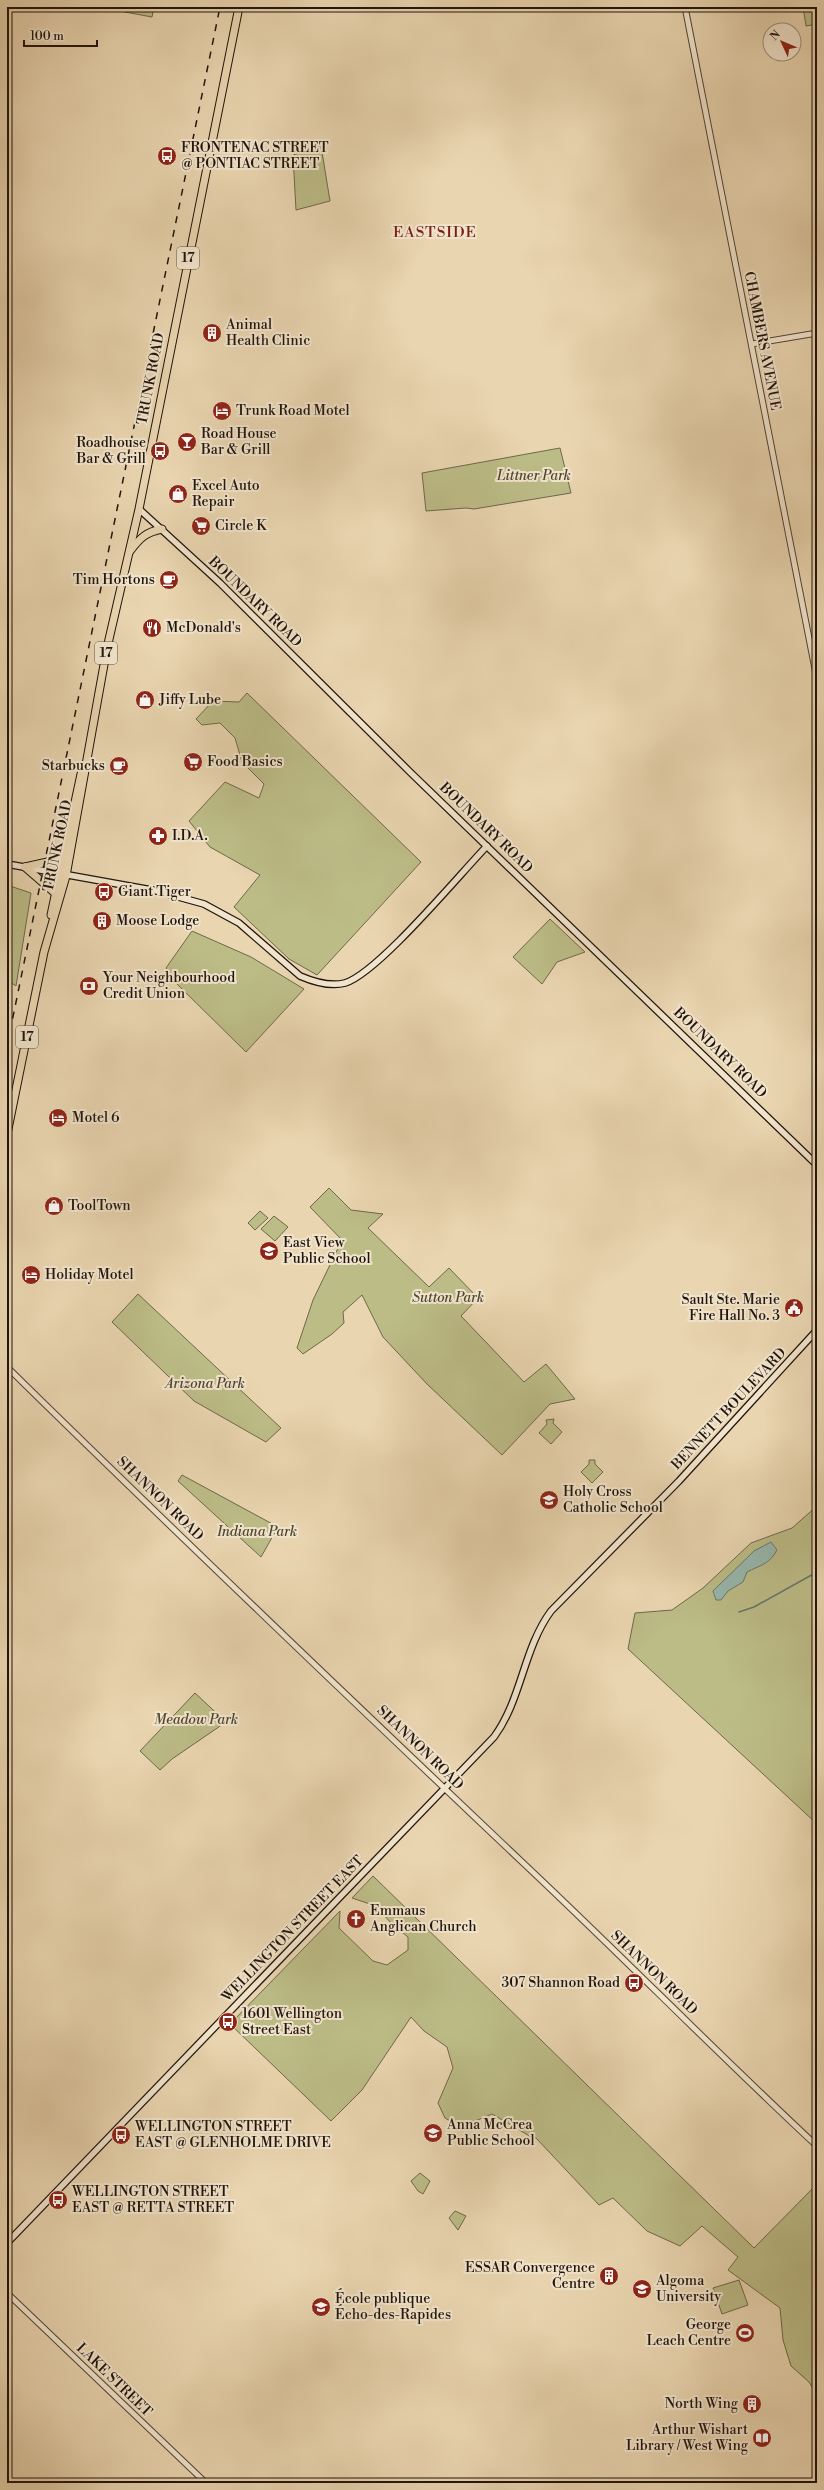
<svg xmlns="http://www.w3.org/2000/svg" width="824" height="2490" font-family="'Libre Bodoni',serif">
<rect width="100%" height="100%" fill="#e9d5b0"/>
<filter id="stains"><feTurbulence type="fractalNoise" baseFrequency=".005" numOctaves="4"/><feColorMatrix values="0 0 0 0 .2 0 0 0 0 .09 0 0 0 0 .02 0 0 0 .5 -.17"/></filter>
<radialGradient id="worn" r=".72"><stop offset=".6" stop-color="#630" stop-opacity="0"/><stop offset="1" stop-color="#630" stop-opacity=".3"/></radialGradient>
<g fill="#bcbc87" stroke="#6e684a">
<polygon points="98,7 154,7 152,17"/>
<polygon points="803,7 817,7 817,24 806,26"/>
<polygon points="321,146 330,201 296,210 293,155"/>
<polygon points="560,448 571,493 474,509 466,508 426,511 422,473"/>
<polygon points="247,693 421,862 317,975 289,959 234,907 260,875 210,847 189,821 225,782 259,798 264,784 242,762 235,738 220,723 202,725 196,719 213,701 239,702"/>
<polygon points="7,885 31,893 16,986 7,980"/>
<polygon points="550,919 585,952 557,962 542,984 513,957"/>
<polygon points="192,931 251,957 304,989 246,1052 177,984 166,968"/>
<polygon points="329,1188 351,1210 383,1214 368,1228 429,1287 449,1268 478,1298 461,1316 524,1382 546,1364 575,1399 550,1404 502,1455 427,1384 383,1337 362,1295 343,1312 344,1323 332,1334 303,1354 297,1348 313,1300 342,1240 310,1207"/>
<polygon points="260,1211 268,1218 255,1230 248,1223"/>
<polygon points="274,1216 288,1227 275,1241 261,1229"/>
<polygon points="138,1294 281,1428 266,1442 194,1401 112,1322"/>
<polygon points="554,1419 553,1423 562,1432 551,1444 539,1433 547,1424 546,1420"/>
<polygon points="589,1460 595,1460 595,1464 603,1472 592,1483 581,1472 589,1464"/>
<polygon points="182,1475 278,1527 261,1557 178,1481"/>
<polygon points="817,1506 817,1824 628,1649 635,1613 672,1610 703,1588 751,1543 792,1528"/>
<polygon points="195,1693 226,1722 172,1759 160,1770 140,1751"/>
<polygon points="373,1876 754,2248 817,2184 817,2395 809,2382 791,2366 783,2340 780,2308 728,2270 738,2257 702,2226 680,2246 647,2231 613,2198 599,2205 536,2138 533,2138 492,2114 461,2127 445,2118 438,2103 453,2068 447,2047 424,2031 411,2017 362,2090 331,2121 230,2024 340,1911 339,1928 373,1961 387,1965 408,1950 408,1937 391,1923 376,1906 352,1898"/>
<polygon points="420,2173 430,2181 423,2194 418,2191 411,2181"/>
<polygon points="455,2211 466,2216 458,2230 449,2218"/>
<polygon points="739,2280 748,2305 722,2314 713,2288"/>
</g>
<path fill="#97b8af" stroke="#67766e" d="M 771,1542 L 777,1550 C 769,1565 760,1565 747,1572 L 743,1582 L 728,1591 L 721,1600 L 716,1600 L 713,1591 L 754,1551 Z"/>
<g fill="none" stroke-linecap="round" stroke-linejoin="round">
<polyline stroke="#67766e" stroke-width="1.5" points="739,1612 754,1607 817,1572"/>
<g stroke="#524435" stroke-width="7">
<g id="tertiary">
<polyline points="685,7 817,679"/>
<polyline points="752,344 817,333"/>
<path d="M 7,1367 C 176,1533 348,1697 520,1860 C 620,1954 716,2052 817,2146"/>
<polyline points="7,2293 206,2483"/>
</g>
</g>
<g stroke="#20140c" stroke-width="8">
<g id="secondary">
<polyline points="139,509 220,583 411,773 817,1165"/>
<path d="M 7,864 L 157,891 L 204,904 L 239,923 L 300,976 C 314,982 330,987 345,983 C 378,973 459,875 487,846"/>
<path d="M 7,2243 L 494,1737 C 522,1699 523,1649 551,1611 L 679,1481 L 817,1330"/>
</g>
</g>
<g stroke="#20140c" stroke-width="9">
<g id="trunk">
<path d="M 130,551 C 140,538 146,532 162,529"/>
<polyline points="25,867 52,861 65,851"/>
<polyline points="25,867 55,893"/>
<polyline points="51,915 81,774"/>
<polyline points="7,1134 44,952 66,876 107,648 139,509 239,7"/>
</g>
</g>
<use href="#tertiary" stroke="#f1e4cc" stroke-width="5"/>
<use href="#secondary" stroke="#f1e4cc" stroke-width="5.5"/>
<use href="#trunk" stroke="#e9d5b0" stroke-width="7"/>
<g stroke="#20140c" stroke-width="1.5" stroke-dasharray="7 7" stroke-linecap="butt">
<polyline points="7,996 10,1016"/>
<polyline points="7,1046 220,7"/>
</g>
</g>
<defs>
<g id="bus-disc" transform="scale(1)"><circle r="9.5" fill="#8f2418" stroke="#f1e4cc"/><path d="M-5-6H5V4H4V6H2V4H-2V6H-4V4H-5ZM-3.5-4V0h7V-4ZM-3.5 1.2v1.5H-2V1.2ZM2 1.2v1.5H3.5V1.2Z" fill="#fff"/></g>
<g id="building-disc" transform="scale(1)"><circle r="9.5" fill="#8f2418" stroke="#f1e4cc"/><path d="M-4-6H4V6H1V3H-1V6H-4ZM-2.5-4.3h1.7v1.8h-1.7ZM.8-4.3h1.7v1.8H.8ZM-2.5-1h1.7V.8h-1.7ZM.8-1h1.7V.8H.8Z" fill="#fff"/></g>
<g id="hotel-disc" transform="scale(1)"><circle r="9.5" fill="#8f2418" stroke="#f1e4cc"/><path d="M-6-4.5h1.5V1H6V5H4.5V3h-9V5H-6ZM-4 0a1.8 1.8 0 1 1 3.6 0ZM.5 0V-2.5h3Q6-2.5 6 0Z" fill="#fff"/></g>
<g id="bar-disc" transform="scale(1)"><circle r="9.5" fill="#8f2418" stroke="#f1e4cc"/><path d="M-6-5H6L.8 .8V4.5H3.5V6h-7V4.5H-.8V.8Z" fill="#fff"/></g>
<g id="shop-disc" transform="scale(1)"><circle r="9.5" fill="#8f2418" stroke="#f1e4cc"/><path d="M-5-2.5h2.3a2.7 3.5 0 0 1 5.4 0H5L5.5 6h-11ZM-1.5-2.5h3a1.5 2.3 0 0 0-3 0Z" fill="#fff"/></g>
<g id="supermarket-disc" transform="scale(1)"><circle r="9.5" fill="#8f2418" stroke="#f1e4cc"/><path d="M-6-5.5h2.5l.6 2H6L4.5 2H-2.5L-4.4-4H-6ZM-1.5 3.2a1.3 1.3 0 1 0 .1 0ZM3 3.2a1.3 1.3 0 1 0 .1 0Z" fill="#fff"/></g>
<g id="cafe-disc" transform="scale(1)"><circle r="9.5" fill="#8f2418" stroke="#f1e4cc"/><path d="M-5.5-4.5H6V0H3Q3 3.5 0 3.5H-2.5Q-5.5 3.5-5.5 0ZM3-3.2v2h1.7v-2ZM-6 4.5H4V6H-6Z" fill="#fff"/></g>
<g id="restaurant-disc" transform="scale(1)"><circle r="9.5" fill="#8f2418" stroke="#f1e4cc"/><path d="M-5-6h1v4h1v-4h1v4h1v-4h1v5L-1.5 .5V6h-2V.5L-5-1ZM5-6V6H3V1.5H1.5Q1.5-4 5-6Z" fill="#fff"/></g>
<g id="pharmacy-disc" transform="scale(1)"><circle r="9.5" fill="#8f2418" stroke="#f1e4cc"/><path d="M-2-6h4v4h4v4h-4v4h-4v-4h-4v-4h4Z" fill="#fff"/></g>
<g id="bank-disc" transform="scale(1)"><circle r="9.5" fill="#8f2418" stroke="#f1e4cc"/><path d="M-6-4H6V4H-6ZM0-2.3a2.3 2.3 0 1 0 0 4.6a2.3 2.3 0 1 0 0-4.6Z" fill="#fff"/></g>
<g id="school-disc" transform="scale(1)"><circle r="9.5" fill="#8f2418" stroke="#f1e4cc"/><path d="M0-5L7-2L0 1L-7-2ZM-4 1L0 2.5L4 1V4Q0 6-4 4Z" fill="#fff"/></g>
<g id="civic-disc" transform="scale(1)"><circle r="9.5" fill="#8f2418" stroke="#f1e4cc"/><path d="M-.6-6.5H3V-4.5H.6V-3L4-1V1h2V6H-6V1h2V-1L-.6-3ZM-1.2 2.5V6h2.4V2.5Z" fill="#fff"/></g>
<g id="church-disc" transform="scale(1)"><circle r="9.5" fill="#8f2418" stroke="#f1e4cc"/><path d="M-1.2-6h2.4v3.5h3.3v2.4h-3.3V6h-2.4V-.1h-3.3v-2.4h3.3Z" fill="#fff"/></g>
<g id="university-disc" transform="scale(1)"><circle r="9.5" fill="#8f2418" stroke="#f1e4cc"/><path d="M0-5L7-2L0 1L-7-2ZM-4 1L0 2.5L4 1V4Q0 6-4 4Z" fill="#fff"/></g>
<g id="stadium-disc" transform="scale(1)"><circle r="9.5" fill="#8f2418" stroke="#f1e4cc"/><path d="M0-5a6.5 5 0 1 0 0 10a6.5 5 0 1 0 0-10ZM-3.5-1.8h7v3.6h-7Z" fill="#fff"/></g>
<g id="library-disc" transform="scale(1)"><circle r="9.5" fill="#8f2418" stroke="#f1e4cc"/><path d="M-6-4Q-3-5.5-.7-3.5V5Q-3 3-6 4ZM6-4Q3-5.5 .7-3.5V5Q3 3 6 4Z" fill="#fff"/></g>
</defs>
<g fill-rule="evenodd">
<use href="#bus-disc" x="167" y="156"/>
<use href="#building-disc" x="212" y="333"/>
<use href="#hotel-disc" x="222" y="411"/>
<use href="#bar-disc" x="187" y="442"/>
<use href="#bus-disc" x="160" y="451"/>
<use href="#shop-disc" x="178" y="494"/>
<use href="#supermarket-disc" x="201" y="526"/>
<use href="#cafe-disc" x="169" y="580"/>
<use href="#restaurant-disc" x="152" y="628"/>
<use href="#shop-disc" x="145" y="700"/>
<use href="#supermarket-disc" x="193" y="762"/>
<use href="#cafe-disc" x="119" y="766"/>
<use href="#pharmacy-disc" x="158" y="836"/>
<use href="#bus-disc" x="104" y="892"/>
<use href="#building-disc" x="102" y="921"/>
<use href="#bank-disc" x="89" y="986"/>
<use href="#hotel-disc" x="58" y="1118"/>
<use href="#shop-disc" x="54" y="1206"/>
<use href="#school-disc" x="269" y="1251"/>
<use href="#hotel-disc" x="31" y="1275"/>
<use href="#civic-disc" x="794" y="1308"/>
<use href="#school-disc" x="549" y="1500"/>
<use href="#church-disc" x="356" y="1919"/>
<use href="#bus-disc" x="634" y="1983"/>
<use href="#bus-disc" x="228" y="2022"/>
<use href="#school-disc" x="433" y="2133"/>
<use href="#bus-disc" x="121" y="2135"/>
<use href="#bus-disc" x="58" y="2200"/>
<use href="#building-disc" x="609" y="2276"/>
<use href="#university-disc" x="642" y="2289"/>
<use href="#school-disc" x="321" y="2307"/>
<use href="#stadium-disc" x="745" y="2333"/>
<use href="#building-disc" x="752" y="2404"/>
<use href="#library-disc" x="762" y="2438"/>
</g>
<g text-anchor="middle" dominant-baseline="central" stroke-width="4" stroke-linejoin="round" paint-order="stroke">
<g fill="#f1e4cc" stroke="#5f5246" stroke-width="1">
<rect x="177" y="247" width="22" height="22" rx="3"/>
<rect x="95" y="642" width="22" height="22" rx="3"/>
<rect x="16" y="1026" width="22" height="22" rx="3"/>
</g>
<g font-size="13" font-weight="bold" fill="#20140c">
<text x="188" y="258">17</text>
<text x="106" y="653">17</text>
<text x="27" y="1037">17</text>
</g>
<g font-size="14" fill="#20140c" stroke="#f1e4cc" text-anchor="start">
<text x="181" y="148">FRONTENAC STREET<tspan x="181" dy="16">@ PONTIAC STREET</tspan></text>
<text x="226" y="325">Animal<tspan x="226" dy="16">Health Clinic</tspan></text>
<text x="236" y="411">Trunk Road Motel</text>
<text x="201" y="434">Road House<tspan x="201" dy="16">Bar &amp; Grill</tspan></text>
<text x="146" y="443" text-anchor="end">Roadhouse<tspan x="146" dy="16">Bar &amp; Grill</tspan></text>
<text x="192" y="486">Excel Auto<tspan x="192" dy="16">Repair</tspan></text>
<text x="215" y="526">Circle K</text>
<text x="155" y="580" text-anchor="end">Tim Hortons</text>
<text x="166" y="628">McDonald's</text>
<text x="159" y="700">Jiffy Lube</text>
<text x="207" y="762">Food Basics</text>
<text x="105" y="766" text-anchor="end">Starbucks</text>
<text x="172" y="836">I.D.A.</text>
<text x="118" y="892">Giant Tiger</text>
<text x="116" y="921">Moose Lodge</text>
<text x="103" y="978">Your Neighbourhood<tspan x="103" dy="16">Credit Union</tspan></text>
<text x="72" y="1118">Motel 6</text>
<text x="68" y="1206">ToolTown</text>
<text x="283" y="1243">East View<tspan x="283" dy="16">Public School</tspan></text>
<text x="45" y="1275">Holiday Motel</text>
<text x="780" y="1300" text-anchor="end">Sault Ste. Marie<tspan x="780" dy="16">Fire Hall No. 3</tspan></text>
<text x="563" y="1492">Holy Cross<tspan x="563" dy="16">Catholic School</tspan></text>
<text x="370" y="1911">Emmaus<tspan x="370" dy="16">Anglican Church</tspan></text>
<text x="620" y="1983" text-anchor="end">307 Shannon Road</text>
<text x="242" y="2014">1601 Wellington<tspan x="242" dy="16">Street East</tspan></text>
<text x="447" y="2125">Anna McCrea<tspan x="447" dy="16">Public School</tspan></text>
<text x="135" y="2127">WELLINGTON STREET<tspan x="135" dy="16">EAST @ GLENHOLME DRIVE</tspan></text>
<text x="72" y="2192">WELLINGTON STREET<tspan x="72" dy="16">EAST @ RETTA STREET</tspan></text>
<text x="595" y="2268" text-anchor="end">ESSAR Convergence<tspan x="595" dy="16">Centre</tspan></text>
<text x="656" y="2281">Algoma<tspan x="656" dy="16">University</tspan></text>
<text x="335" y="2299">École publique<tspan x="335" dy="16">Écho-des-Rapides</tspan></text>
<text x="731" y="2325" text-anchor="end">George<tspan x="731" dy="16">Leach Centre</tspan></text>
<text x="738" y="2404" text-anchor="end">North Wing</text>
<text x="748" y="2430" text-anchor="end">Arthur Wishart<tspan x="748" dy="16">Library / West Wing</tspan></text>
</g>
<g font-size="14" fill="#20140c" stroke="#f1e4cc">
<text transform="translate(762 341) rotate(79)">CHAMBERS AVENUE</text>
<text transform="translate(151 379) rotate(-79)">TRUNK ROAD</text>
<text transform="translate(255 602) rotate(44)">BOUNDARY ROAD</text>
<text transform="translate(486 828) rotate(44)">BOUNDARY ROAD</text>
<text transform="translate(58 846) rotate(-78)">TRUNK ROAD</text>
<text transform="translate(720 1053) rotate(44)">BOUNDARY ROAD</text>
<text transform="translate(729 1409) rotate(-47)">BENNETT BOULEVARD</text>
<text transform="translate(160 1499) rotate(44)">SHANNON ROAD</text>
<text transform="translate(420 1748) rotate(44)">SHANNON ROAD</text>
<text transform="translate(293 1929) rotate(-46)">WELLINGTON STREET EAST</text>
<text transform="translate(654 1973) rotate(44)">SHANNON ROAD</text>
<text transform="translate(114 2380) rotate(44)">LAKE STREET</text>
</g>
<g font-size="14" font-style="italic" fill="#4f4631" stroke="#f1e4cc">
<text x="534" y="476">Littner Park</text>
<text x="448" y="1298">Sutton Park</text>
<text x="205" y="1384">Arizona Park</text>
<text x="257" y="1532">Indiana Park</text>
<text x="196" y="1720">Meadow Park</text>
</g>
<g font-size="15" letter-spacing="1" fill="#7a1f14" stroke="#f1e4cc">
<text x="435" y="232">EASTSIDE</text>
</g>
</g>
<rect width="824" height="2490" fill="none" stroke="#e9d5b0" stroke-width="24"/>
<rect x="8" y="8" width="808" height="2474" fill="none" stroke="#20140c" stroke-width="2"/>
<rect x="12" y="12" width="800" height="2466" fill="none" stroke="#20140c"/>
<g transform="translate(782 42) rotate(314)"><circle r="19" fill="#f1e4cc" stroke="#9d917f"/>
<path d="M0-3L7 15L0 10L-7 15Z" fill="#8f2418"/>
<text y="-6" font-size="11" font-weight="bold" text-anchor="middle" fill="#20140c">N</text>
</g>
<path d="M24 40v6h73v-6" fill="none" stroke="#20140c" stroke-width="2"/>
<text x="30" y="40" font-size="12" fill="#20140c" stroke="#f1e4cc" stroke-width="3" paint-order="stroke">100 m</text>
<rect width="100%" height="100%" filter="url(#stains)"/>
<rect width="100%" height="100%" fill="url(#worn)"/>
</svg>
